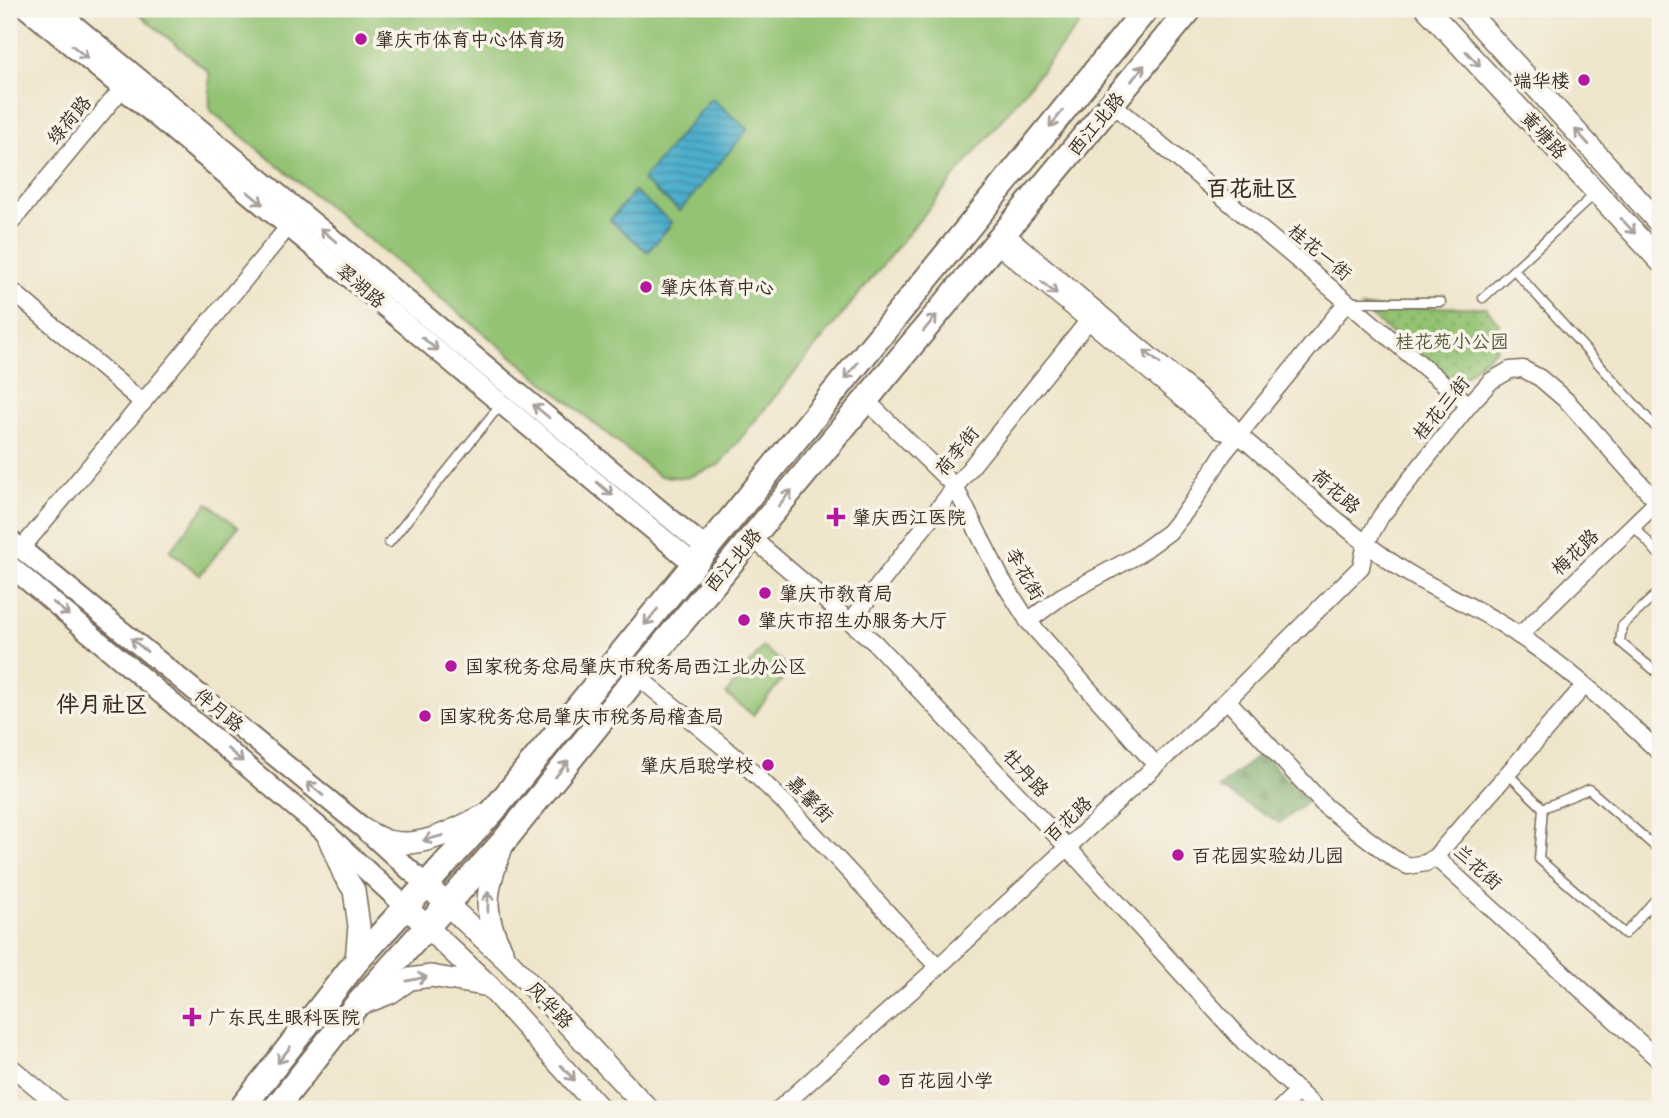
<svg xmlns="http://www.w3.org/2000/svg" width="1669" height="1118" font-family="Sriracha,'LXGW WenKai TC',sans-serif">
<defs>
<pattern id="grass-dots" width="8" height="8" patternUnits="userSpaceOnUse" patternTransform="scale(1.75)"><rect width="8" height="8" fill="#93c373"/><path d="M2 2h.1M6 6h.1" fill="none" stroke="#799f5e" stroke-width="1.8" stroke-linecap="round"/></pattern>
<pattern id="forest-firs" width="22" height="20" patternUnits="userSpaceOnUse" patternTransform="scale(1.75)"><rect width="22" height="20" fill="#76a965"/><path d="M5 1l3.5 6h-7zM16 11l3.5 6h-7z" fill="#628a53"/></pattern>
<pattern id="water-rules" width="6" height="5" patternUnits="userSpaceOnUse" patternTransform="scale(1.75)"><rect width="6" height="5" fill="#4daecc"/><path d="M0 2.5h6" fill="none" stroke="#418ea5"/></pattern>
</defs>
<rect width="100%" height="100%" fill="#f7f3e8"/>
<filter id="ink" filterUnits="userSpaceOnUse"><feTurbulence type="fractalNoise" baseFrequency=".0143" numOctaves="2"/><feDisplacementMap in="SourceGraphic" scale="14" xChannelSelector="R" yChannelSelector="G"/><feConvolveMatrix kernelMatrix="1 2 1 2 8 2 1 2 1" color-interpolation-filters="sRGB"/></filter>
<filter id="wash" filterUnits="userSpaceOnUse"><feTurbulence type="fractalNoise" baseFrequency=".00686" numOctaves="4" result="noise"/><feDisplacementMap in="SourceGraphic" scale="28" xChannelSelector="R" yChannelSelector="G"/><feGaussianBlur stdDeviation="1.57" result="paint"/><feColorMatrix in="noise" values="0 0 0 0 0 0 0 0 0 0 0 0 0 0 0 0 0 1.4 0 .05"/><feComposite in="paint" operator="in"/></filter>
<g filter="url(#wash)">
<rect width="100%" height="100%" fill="#efe5cb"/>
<polygon fill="url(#grass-dots)" stroke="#677648" stroke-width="2" points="1486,307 1499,324 1496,349 1454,386 1361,308"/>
<polygon fill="url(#forest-firs)" stroke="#586a42" stroke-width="2" points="1261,753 1308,801 1280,823 1219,788"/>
<g fill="#93c373" stroke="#677648" stroke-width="2">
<polygon points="133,9 1092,9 719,465 686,478 659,476 210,110 209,72"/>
<polygon points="208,503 238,527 200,575 170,551"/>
<polygon points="763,647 791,669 753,715 726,694"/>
</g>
<g fill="url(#water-rules)" stroke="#446c75" stroke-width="2">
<polygon points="711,98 748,129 680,211 642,180"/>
<polygon points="634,191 672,223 648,252 610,220"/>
</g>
</g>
<g filter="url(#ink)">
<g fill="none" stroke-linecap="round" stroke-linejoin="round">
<g stroke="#7a6b5b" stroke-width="11">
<g id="service">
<polyline points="1514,270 1660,432"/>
<polyline points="1483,298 1596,193"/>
<polyline points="1350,302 1441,302"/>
<polyline points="1633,525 1660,556"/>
<polyline points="389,543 501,404"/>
<polyline points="1660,591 1622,626 1620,642 1660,675"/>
<polyline points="1508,774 1543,808"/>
<polyline points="1543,808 1539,859 1625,934 1660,894"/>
<polyline points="1543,808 1589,789 1660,851"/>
</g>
</g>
<g stroke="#7a6b5b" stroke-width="19">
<g id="minor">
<polyline points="1113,104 1469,405"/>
<polyline points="9,225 130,79"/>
<path d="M 1005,233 L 1228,421 L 1239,435 C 1292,480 1342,529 1400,568 C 1432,589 1470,604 1503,625 C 1560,661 1611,706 1660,753"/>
<polyline points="996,244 1221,431 1239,435"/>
<polyline points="9,288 143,403"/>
<polyline points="866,400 955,487 1002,580 1028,621 1156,765"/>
<polyline points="752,538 875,643 1068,848 1243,1041 1317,1109"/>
<polyline points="21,549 294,220"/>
<polyline points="851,621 955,487 1097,310"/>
<polyline points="1028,621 1062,596 1136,556 1169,532 1193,502 1223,454 1347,302"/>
<polyline points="1519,636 1660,499"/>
<polyline points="637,676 743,763 786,804 938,967"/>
<polyline points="1227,700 1326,807 1393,858 1408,866 1426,863 1435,857 1584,686"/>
<polyline points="1435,857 1660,1061"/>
<polyline points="9,1065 62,1109"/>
<polyline points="779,1109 938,967 1227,700 1361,567 1366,543 1381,516 1469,405 1491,381 1510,370 1523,369 1540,378 1568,402 1657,502"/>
<polyline points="1280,1109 1298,1091"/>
</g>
</g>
<g stroke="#7a6b5b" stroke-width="23">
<g id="tertiary">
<polyline points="27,9 694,564"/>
<polyline points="55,9 707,549"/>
<polyline points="9,539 368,832 426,885"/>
<polyline points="9,565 327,834 406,907"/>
<polyline points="1656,1109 1660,1105"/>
</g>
</g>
<g stroke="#7a6b5b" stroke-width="24">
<g id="secondary">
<polyline points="1427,9 1660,261"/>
<polyline points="1465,9 1660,224"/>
<path d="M 368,832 C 374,835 382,840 388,841 C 423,850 459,827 489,813"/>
<polyline points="327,834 344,875 354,890 359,926 356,962"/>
<polyline points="426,885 508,961 648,1109"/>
<polyline points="406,907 489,986 600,1109"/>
<path d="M 502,950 C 479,908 488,887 503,844"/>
<polyline points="356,1006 390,993 410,979 431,976 489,986"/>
</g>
</g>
<g stroke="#7a6b5b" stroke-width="28">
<g id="primary">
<polyline points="241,1109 356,962 494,810 1146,9"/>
<polyline points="275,1109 356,1006 504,841 637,676 1190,9"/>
</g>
</g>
<use href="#service" stroke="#fff" stroke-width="8"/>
<use href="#minor" stroke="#fff" stroke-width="16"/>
<use href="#tertiary" stroke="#fff" stroke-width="19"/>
<use href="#secondary" stroke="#fff" stroke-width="21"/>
<use href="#primary" stroke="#fff" stroke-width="24"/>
</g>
<defs><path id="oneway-shaft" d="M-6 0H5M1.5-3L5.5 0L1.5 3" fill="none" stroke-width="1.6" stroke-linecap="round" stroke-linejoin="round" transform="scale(1.75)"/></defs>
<g stroke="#a79f9a">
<use href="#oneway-shaft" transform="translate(80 52) rotate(40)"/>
<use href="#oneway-shaft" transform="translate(1473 59) rotate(47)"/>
<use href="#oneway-shaft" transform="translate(1138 73) rotate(-51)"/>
<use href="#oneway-shaft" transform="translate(1056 119) rotate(129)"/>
<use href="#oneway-shaft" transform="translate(1582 137) rotate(-132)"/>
<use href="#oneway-shaft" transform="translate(255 198) rotate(40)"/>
<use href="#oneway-shaft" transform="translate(1628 226) rotate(47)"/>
<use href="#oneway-shaft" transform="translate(328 235) rotate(-140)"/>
<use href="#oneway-shaft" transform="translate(1049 288) rotate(40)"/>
<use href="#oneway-shaft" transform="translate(930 323) rotate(-50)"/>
<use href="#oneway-shaft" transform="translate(430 344) rotate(40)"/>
<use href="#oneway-shaft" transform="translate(1152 357) rotate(-140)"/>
<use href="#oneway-shaft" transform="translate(851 371) rotate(129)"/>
<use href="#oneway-shaft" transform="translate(541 411) rotate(-140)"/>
<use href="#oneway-shaft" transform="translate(605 489) rotate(40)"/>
<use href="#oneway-shaft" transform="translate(785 498) rotate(-50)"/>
<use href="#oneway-shaft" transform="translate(61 609) rotate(40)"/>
<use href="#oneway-shaft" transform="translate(651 617) rotate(129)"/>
<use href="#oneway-shaft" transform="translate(139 645) rotate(-141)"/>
<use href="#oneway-shaft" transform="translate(235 755) rotate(40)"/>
<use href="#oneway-shaft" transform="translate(562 769) rotate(-51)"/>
<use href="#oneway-shaft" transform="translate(315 789) rotate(-141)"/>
<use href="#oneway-shaft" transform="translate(433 838) rotate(165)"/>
<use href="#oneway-shaft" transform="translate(488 902) rotate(-89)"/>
<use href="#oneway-shaft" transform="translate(417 979) rotate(-12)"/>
<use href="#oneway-shaft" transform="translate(284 1055) rotate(128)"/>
<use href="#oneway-shaft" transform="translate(568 1073) rotate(48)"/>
</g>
</g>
<g fill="#b5179e" stroke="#f7f3e8" stroke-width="2.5">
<circle cx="361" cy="39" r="7"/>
<circle cx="1584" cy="80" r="7"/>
<circle cx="646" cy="287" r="7"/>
<path d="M832.5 506.5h7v7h7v7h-7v7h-7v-7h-7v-7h7z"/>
<circle cx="765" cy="593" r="7"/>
<circle cx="744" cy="620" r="7"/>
<circle cx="451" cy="666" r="7"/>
<circle cx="425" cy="716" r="7"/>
<circle cx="768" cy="765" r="7"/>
<circle cx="1178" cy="855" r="7"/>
<path d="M188.5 1006.5h7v7h7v7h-7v7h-7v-7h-7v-7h7z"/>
<circle cx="884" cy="1080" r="7"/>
</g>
<g text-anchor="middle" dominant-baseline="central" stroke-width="7" stroke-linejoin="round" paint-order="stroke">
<g font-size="19" fill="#3b2a1e" stroke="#f7f3e8" text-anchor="start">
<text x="375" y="39">肇庆市体育中心体育场</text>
<text x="1570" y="80" text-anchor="end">端华楼</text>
<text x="660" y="287">肇庆体育中心</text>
<text x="852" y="517">肇庆西江医院</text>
<text x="779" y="593">肇庆市教育局</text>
<text x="758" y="620">肇庆市招生办服务大厅</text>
<text x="465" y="666">国家税务总局肇庆市税务局西江北办公区</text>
<text x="439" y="716">国家税务总局肇庆市税务局稽查局</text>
<text x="754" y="765" text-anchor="end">肇庆启聪学校</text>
<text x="1192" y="855">百花园实验幼儿园</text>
<text x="208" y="1017">广东民生眼科医院</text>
<text x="898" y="1080">百花园小学</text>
</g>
<g font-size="19" fill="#3b2a1e" stroke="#f7f3e8">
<text transform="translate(69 120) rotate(-50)">绿荷路</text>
<text transform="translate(1096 124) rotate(-50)">西江北路</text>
<text transform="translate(1544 135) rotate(47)">黄塘路</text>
<text transform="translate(1320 252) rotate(40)">桂花一街</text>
<text transform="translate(361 286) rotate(40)">翠湖路</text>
<text transform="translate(1441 408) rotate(-50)">桂花三街</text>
<text transform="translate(957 451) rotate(-51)">荷李街</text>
<text transform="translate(1336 491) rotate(41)">荷花路</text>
<text transform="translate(1575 552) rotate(-44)">梅花路</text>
<text transform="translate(733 560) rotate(-50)">西江北路</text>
<text transform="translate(1025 574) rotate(60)">李花街</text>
<text transform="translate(219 710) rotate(39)">伴月路</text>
<text transform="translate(1026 773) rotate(47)">牡丹路</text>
<text transform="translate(810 799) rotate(46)">嘉馨街</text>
<text transform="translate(1068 819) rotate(-43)">百花路</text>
<text transform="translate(1478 867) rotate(42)">兰花街</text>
<text transform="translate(550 1005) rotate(46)">风华路</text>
</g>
<g font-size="19" fill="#555838" stroke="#f7f3e8">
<text x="1452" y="341">桂花苑小公园</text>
</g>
<g font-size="23" font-weight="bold" fill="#3b2a1e" stroke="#f7f3e8">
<text x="1252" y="188">百花社区</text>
<text x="102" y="704">伴月社区</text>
</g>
</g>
<rect width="1669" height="1118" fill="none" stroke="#f7f3e8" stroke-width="35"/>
</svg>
